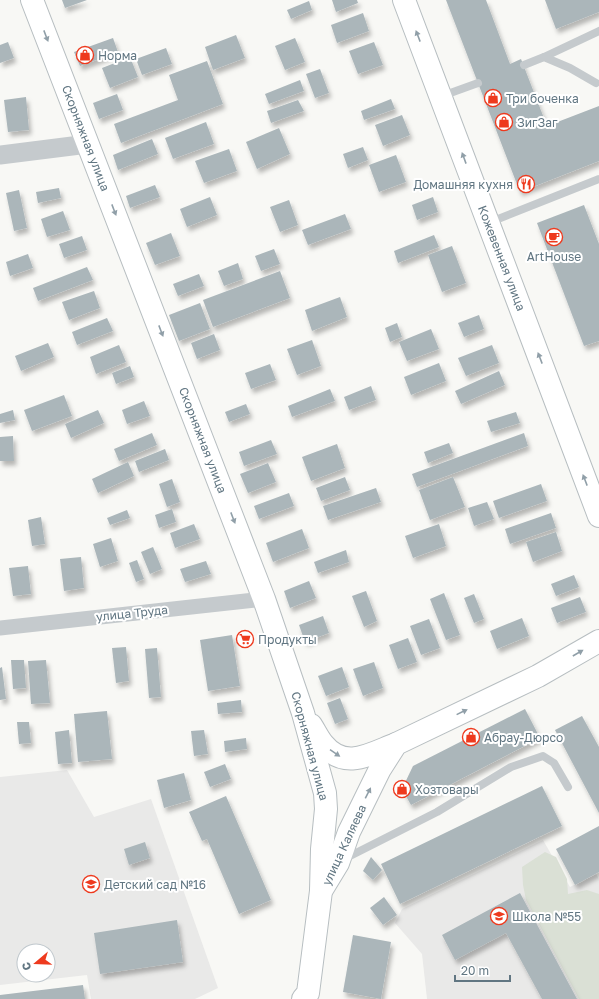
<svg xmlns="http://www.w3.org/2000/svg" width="599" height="999" font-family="'Golos Text',sans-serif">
<defs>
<filter id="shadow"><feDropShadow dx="2.5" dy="4.5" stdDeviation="2" flood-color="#0004"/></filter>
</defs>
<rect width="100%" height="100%" fill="#f8f8f5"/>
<g fill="#e9e9e8" fill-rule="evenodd">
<path d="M 67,770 L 94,817 L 151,799 L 218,988 L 195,999 L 91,999 L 87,975 L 0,985 L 0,777 ZM 24,951 L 48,951 L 48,975 L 24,975 Z"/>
<polygon points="543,840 570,887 596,874 599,879 599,999 427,999 422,954 395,923 402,909"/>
</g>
<polygon fill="#dae0d5" points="545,852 556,857 567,879 568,894 587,890 599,894 599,999 579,999 526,900 523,885 522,867"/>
<g fill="#abb6ba" filter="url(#shadow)">
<polygon points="62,0 87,0 65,8"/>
<polygon points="332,0 357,0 358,3 336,12"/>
<polygon points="446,0 486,0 510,64 521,59 547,126 599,106 599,161 520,192"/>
<polygon points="545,0 599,0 599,12 556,29"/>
<polygon points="309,1 312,10 291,19 287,10"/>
<polygon points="363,13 369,31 337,43 331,25"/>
<polygon points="236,35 245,58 213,70 205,47"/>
<polygon points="113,38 118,52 80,66 74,52"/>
<polygon points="295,38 305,62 285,70 275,46"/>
<polygon points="8,42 14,58 0,63 0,45"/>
<polygon points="374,42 383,65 358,74 349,51"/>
<polygon points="166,48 172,64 142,75 136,59"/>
<polygon points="130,57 138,77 110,88 102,68"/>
<polygon points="207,61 223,104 121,143 114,124 178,100 169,75"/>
<polygon points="320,69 329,93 315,98 306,74"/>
<polygon points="300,80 304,91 269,104 265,94"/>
<polygon points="117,94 123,110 99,119 93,103"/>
<polygon points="26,97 29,130 8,132 4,100"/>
<polygon points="391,99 395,109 364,120 361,111"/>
<polygon points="298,100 304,111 271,123 267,111"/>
<polygon points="402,115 410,135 383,146 375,125"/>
<polygon points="206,122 214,144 173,159 165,138"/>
<polygon points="279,128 290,154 257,169 246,142"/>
<polygon points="152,139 158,154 118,170 113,155"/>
<polygon points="363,147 368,160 348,168 343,154"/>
<polygon points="229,149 237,171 204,183 195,161"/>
<polygon points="396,155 406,182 379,192 369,165"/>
<polygon points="155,185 160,197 130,208 126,196"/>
<polygon points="59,188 61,198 38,203 36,192"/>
<polygon points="19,190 27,228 14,231 6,193"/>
<polygon points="210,197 217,215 187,227 180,209"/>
<polygon points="433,197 438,212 417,220 412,205"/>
<polygon points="289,200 298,225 280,232 270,207"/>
<polygon points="584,205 599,244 599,341 584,346 537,223"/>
<polygon points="63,211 70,230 47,237 41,219"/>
<polygon points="345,214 351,229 308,245 302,230"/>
<polygon points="171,233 180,256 155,265 146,243"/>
<polygon points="434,235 439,247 398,263 394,251"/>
<polygon points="82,236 87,250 64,258 59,244"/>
<polygon points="452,246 466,283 442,292 428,255"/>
<polygon points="274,249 280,264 261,271 255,256"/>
<polygon points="28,254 33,268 10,276 6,262"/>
<polygon points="238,263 243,279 224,286 218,271"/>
<polygon points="87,267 93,280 38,301 33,288"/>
<polygon points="280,271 290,298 213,327 203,300"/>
<polygon points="199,274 204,286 178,296 173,284"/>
<polygon points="94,291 100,308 69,320 62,302"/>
<polygon points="340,297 347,317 312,331 305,310"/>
<polygon points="200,303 210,329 179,341 169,315"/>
<polygon points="479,315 484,329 464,337 458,323"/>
<polygon points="107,318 113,331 77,345 72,332"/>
<polygon points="397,323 402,337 390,342 385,328"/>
<polygon points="431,329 439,349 407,361 399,342"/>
<polygon points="214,334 220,350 197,359 191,343"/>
<polygon points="312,340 321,366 297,375 287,349"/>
<polygon points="48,343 54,357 21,371 15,356"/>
<polygon points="119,345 126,362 96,374 90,357"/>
<polygon points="492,345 499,363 466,376 458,358"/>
<polygon points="439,363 446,381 411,395 404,377"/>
<polygon points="270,364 276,380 251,389 245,373"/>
<polygon points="130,366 134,377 116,384 112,373"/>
<polygon points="499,371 505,385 461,404 455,391"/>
<polygon points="371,386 376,400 349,410 344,397"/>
<polygon points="330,389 335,401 292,417 288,406"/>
<polygon points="64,395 72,416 32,431 24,410"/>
<polygon points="144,401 150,416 127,424 122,410"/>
<polygon points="246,404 250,414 229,422 225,412"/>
<polygon points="13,410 15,420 0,423 0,414"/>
<polygon points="98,410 104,423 71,438 65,424"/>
<polygon points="516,412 520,423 491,432 487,421"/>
<polygon points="152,433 157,445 119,461 114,449"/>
<polygon points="524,433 528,446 417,487 412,474"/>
<polygon points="13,436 14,461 0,461 0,437"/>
<polygon points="271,440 277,454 244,466 239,452"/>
<polygon points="449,443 453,453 428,463 424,452"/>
<polygon points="337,444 345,468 311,481 302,457"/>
<polygon points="165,449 169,460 139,472 135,461"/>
<polygon points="128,462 134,476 98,493 92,479"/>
<polygon points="268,463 276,482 248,493 240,474"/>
<polygon points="345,477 350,490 321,501 316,488"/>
<polygon points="453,477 465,507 430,520 419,490"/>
<polygon points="172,479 180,502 167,507 159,484"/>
<polygon points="541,484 547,501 499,518 493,501"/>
<polygon points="376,488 381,502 328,520 323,506"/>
<polygon points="289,493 294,506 259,519 254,506"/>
<polygon points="487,502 494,519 474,526 468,508"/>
<polygon points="172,509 176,522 159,528 155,515"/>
<polygon points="127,510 130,518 110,525 107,518"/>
<polygon points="551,513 556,528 510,544 505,529"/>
<polygon points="41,517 45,544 32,546 28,520"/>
<polygon points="194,524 200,539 175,548 170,533"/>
<polygon points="439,524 446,546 413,558 405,536"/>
<polygon points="302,529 309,548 273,562 266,543"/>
<polygon points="556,532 562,551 533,562 526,542"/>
<polygon points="111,538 118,561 100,567 93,544"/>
<polygon points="153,547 162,569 150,574 141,552"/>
<polygon points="346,550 349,562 318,573 314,562"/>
<polygon points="81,557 84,588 64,591 60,559"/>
<polygon points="137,560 144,579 136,582 129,563"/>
<polygon points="206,561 211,574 185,582 180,569"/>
<polygon points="28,566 31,594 13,596 9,568"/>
<polygon points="574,575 579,587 556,596 551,584"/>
<polygon points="309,581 316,598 290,608 284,591"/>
<polygon points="366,591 377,621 364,627 352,596"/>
<polygon points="444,593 460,635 446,640 430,599"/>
<polygon points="474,594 484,619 474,623 464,598"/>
<polygon points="580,597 586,612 557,623 551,608"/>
<polygon points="323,616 329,633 305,642 299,625"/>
<polygon points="522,618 529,636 497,649 490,631"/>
<polygon points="429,619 440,648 421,655 410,626"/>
<polygon points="232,635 240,686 208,691 200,640"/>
<polygon points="408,638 417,662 398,669 389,645"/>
<polygon points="126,647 129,681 116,683 112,648"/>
<polygon points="157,648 161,697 149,698 145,649"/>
<polygon points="11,660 24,660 26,688 13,689"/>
<polygon points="46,660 50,703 31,704 28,661"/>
<polygon points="374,662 383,688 363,696 353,669"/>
<polygon points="2,667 6,699 0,700 0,668"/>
<polygon points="342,667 349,687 326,696 318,676"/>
<polygon points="340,698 348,719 335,724 327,703"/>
<polygon points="241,700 242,712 218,714 217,703"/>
<polygon points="525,709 540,738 411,805 402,789 413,766"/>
<polygon points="107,711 112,759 78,762 74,714"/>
<polygon points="582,716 599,747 599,813 555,730"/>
<polygon points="17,722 29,722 31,743 19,744"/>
<polygon points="69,730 72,763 58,764 55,732"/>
<polygon points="204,730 208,754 194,756 191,731"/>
<polygon points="246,738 247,749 225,752 224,741"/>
<polygon points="225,764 231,779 210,787 204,772"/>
<polygon points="184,773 191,800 164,808 157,780"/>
<polygon points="542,786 562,826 400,904 381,864"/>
<polygon points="226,796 271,900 239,914 207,839 202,841 189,812"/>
<polygon points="599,826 599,872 575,885 556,849"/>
<polygon points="145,842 150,858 129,865 124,849"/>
<polygon points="371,857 382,870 373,880 363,871"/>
<polygon points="520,893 577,999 542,999 506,933 455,960 442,935"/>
<polygon points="384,897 397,915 383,925 370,908"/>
<polygon points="177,920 183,962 100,974 94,933"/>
<polygon points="353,935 391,942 381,999 343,992"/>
<polygon points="83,985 85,999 0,999 0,995"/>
</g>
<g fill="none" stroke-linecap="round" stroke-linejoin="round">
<g stroke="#b7bec1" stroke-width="24">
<g id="secondary">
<polyline points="32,0 264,599 303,713 325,793 326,809 322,849 321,891"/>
<polyline points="404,0 599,516"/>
<path d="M 311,725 C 315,731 318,738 323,744 C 345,771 370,754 396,744"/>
<polyline points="303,999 308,993 321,891 338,863 349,832 380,769 396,744 538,676 599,641"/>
</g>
</g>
<g stroke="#c5cacd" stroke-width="8">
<polyline points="544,57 599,31"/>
<polyline points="524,65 544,57 570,68 596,83"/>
<polyline points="442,96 478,83"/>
<polyline points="488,223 599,179"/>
<polyline points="344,859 437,812 511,767 543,756 554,763 568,787"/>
</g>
<polyline stroke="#c5cacd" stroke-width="15" points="0,628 264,599"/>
<polyline stroke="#c5cacd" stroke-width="19" points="0,155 88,144"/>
<use href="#secondary" stroke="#fff" stroke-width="22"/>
</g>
<defs><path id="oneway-solid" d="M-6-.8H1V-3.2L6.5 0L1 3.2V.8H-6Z"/></defs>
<g fill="#909fa8">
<use href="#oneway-solid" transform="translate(46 36) rotate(69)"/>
<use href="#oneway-solid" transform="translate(418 36) rotate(-111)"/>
<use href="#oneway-solid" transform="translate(464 158) rotate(-110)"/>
<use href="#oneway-solid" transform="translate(114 210) rotate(69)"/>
<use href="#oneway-solid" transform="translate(161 331) rotate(69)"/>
<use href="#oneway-solid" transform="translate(540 358) rotate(-111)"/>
<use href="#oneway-solid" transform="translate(585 480) rotate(-111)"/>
<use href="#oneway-solid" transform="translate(233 518) rotate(69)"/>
<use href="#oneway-solid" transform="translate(578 653) rotate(-30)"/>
<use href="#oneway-solid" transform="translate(462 712) rotate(-26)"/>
<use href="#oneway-solid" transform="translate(335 753) rotate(34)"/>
<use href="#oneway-solid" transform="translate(368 793) rotate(-63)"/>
</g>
<defs>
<g id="shop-ring" transform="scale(0.9)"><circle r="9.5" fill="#fff" stroke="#ee3a1e" stroke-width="1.5"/><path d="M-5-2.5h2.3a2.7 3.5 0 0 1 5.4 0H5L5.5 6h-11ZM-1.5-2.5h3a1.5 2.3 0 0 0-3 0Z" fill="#ee3a1e"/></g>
<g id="restaurant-ring" transform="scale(0.9)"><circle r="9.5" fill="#fff" stroke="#ee3a1e" stroke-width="1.5"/><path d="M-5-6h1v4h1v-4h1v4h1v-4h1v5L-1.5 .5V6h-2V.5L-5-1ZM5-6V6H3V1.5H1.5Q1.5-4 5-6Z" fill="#ee3a1e"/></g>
<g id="cafe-ring" transform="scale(0.9)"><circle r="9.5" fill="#fff" stroke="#ee3a1e" stroke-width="1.5"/><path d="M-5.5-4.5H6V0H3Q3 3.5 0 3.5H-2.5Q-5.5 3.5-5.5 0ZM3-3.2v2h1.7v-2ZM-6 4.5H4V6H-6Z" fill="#ee3a1e"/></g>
<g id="supermarket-ring" transform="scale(0.9)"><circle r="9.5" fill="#fff" stroke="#ee3a1e" stroke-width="1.5"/><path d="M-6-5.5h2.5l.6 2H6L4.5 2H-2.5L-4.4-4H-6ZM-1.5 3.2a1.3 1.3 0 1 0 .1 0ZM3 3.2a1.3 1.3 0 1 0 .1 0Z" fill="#ee3a1e"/></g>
<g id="school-ring" transform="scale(0.9)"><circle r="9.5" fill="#fff" stroke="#ee3a1e" stroke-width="1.5"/><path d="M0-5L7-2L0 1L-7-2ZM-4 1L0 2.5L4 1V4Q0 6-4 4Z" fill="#ee3a1e"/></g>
</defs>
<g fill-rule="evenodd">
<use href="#shop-ring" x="85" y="55"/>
<use href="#shop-ring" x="493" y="98"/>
<use href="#shop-ring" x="504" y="122"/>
<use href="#restaurant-ring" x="526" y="184"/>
<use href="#cafe-ring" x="554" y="237"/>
<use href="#supermarket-ring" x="245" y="639"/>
<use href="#shop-ring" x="471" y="737"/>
<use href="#shop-ring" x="402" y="789"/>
<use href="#school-ring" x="91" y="884"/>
<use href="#school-ring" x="499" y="916"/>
</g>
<g text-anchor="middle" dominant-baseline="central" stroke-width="4" stroke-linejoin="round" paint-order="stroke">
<g font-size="12" fill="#617682" stroke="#fff" text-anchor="start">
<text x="98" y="55">Норма</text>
<text x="506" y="98">Три боченка</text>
<text x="517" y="122">ЗигЗаг</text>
<text x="513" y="184" text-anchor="end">Домашняя кухня</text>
<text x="554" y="256" text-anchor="middle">ArtHouse</text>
<text x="258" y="639">Продукты</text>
<text x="484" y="737">Абрау-Дюрсо</text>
<text x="415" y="789">Хозтовары</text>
<text x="104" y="884">Детский сад №16</text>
<text x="512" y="916">Школа №55</text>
</g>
<g font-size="12" fill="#617682" stroke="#fff">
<text transform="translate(86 138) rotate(69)">Скорняжная улица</text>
<text transform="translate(502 258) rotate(69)">Кожевенная улица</text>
<text transform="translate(203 440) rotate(69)">Скорняжная улица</text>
<text transform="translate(132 613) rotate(-6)">улица Труда</text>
<text transform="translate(310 746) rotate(75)">Скорняжная улица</text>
<text transform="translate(344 845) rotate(-65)">улица Каляева</text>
</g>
</g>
<g transform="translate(36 963) rotate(251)"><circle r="19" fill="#ffffff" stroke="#c0c8cd"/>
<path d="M0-3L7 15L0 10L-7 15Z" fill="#ee3a1e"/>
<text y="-6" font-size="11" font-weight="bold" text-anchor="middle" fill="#617682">С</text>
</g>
<path d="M455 975v6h55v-6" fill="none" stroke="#617682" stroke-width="2"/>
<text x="461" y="975" font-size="12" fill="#617682" stroke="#ffffff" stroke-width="3" paint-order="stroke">20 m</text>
</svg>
